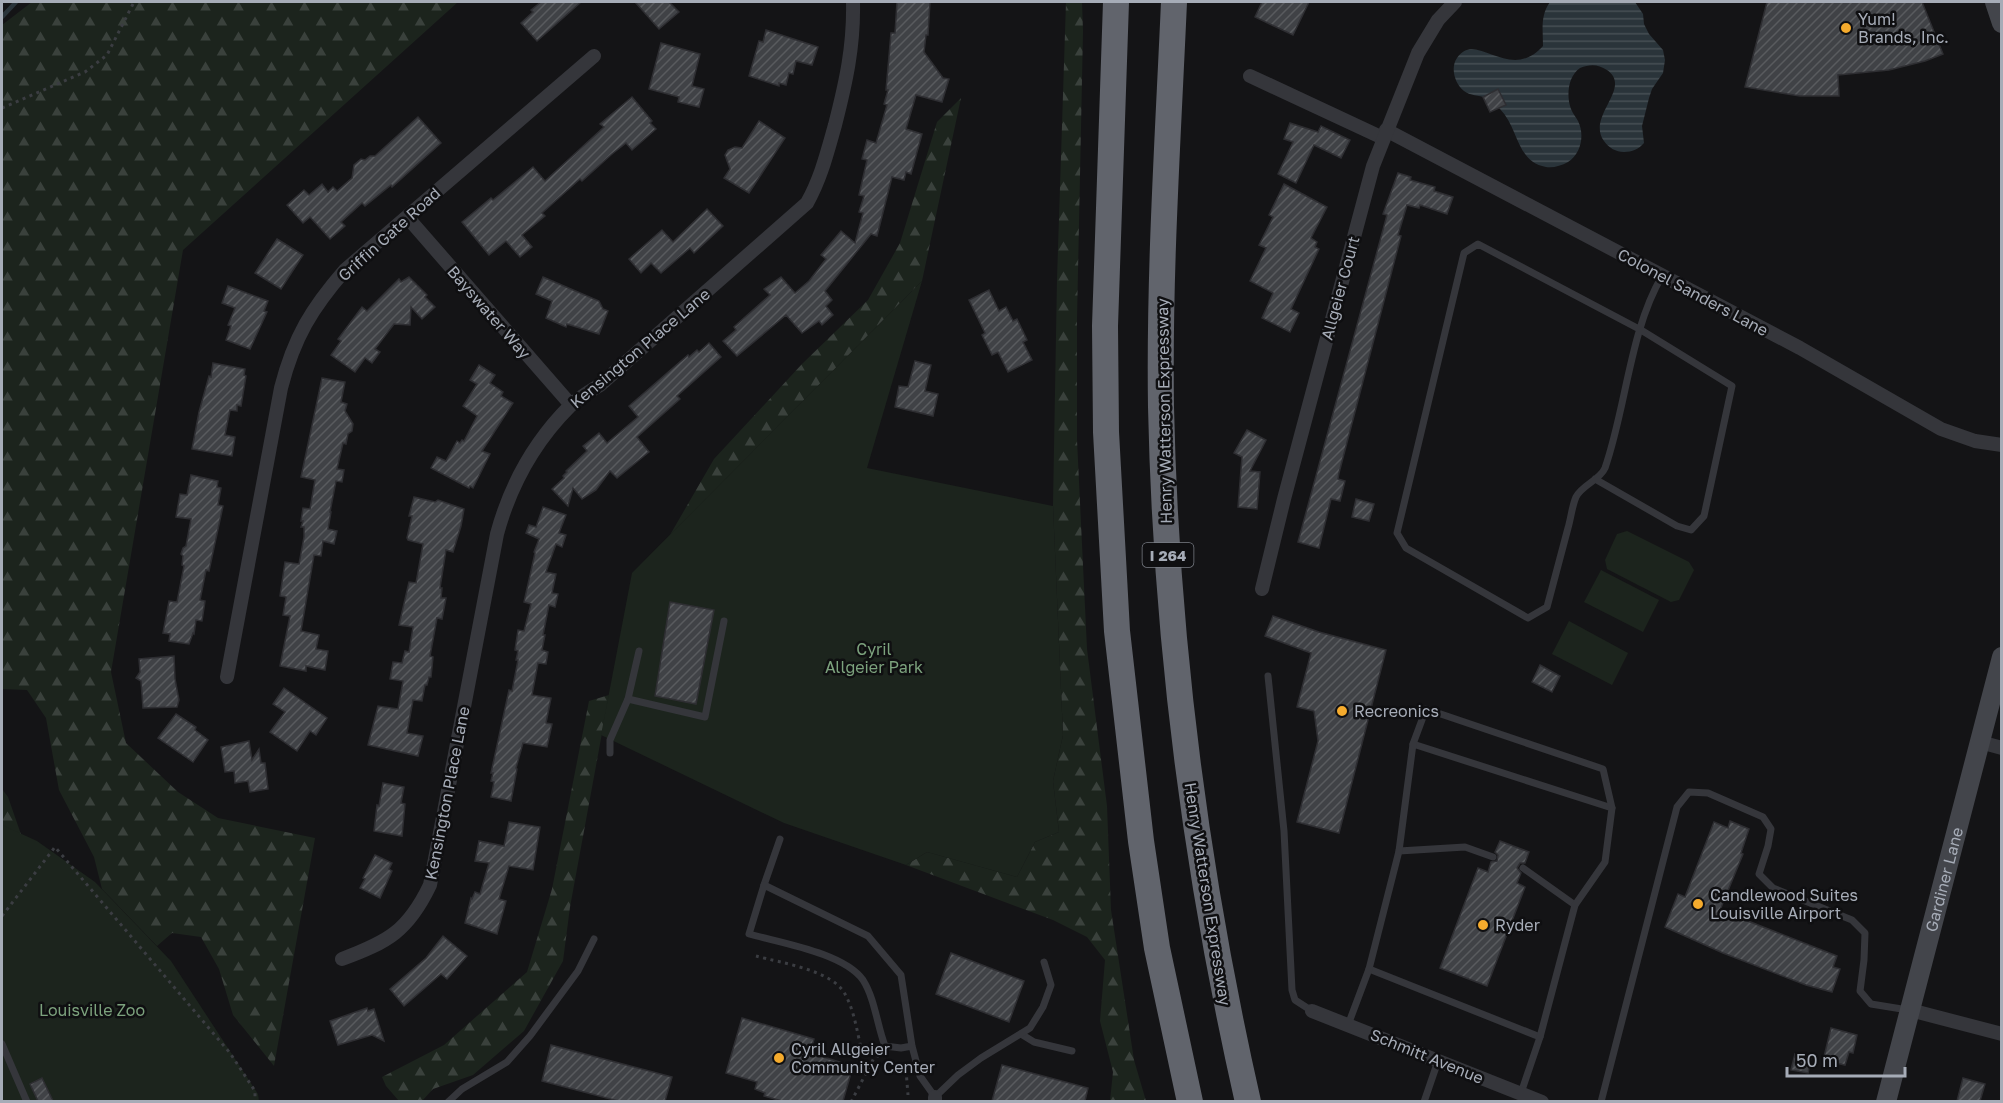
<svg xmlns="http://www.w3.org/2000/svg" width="2003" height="1103" font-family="'Golos Text',sans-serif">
<defs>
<pattern id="forest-firs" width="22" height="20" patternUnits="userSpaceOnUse" patternTransform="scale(1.5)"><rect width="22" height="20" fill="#1c241d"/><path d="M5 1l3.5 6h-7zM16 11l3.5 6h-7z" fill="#3a413c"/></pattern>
<pattern id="water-rules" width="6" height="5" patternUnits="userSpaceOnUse" patternTransform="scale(1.5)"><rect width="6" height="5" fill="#2a343a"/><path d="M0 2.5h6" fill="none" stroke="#464f54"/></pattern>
<pattern id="building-hatch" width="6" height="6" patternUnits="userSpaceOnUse" patternTransform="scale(1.5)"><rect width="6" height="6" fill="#404246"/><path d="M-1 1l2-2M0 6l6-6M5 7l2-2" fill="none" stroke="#595b5e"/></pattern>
</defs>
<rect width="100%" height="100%" fill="#141416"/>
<g fill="url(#forest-firs)">
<polygon points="32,2 458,2 183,250 111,672 126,743 178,792 218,818 315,838 274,1066 233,1015 219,969 201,937 172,933 157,946 102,889 94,857 59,790 46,718 27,690 2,689 2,25"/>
<polygon points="1066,2 1082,2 1083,31 1077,319 1077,440 1087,649 1107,806 1111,910 1134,1060 1146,1101 1110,1101 1113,1072 1100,1021 1105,960 1087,937 1053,920 906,865 927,852 1017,877 1035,842 1059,832 1053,781 1063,735 1053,506 1057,280"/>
<polygon points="961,98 922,281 670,535 714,459 802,364 868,300 900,243 937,122"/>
<polygon points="609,695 570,907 563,961 524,1031 473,1075 433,1089 422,1101 399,1101 386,1086 382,1077 444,1045 527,972 552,889 589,701"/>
<polygon points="2,789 8,797 25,846 2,873"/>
</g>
<g fill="#1c241d">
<polygon points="922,281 867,468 1053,506 1063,735 1053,781 1059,832 1035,842 1017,877 927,852 906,865 784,823 601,735 632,573"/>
<polygon points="1627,531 1689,562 1694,570 1679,600 1671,602 1607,569 1605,560 1617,534"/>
<polygon points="1601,570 1659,600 1643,632 1584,602"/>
<polygon points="1569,621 1628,653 1612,685 1552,654"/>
<polygon points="2,825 37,841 95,882 171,961 258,1094 259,1101 2,1102"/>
</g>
<path fill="url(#water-rules)" d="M 1550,2 L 1635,2 L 1643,14 L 1644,24 L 1649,34 L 1663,50 L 1665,60 L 1663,73 L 1652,89 L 1649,98 L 1642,126 L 1644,143 C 1639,149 1632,152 1624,152 C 1616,152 1609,148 1604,141 C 1586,116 1633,88 1607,70 C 1598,64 1590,64 1580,68 C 1568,76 1566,96 1571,109 C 1573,114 1576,117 1578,121 C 1585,135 1581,154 1568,162 C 1561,166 1553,168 1546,167 C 1516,162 1519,128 1500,109 C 1496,105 1491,99 1486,98 C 1479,95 1470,96 1464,91 C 1455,84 1450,68 1457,58 C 1476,29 1509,84 1543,46 C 1543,30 1540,16 1550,2 Z"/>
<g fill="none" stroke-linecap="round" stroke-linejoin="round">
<polyline stroke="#2a343a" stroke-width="4.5" points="2,17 16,2"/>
</g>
<g fill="url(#building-hatch)" stroke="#2e2e32" stroke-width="1.5">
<polygon points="541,2 581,2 537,41 521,23 533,12 531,10"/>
<polygon points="635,2 669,2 679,12 659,29"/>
<polygon points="897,2 930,2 928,35 926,35 924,52 943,78 949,79 942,102 916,95 906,129 922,134 911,174 906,172 904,180 892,177 877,236 871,234 825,291 832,300 826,306 833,315 822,325 819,321 802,333 786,315 737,356 723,341 736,330 734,327 770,295 764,289 781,277 795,293 809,281 826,259 821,255 841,231 855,243 863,213 859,212 864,196 859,195 867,160 862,159 867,140 876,143 887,105 884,104 888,90 886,90 891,33 895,33"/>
<polygon points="1262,2 1309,2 1293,35 1255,17"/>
<polygon points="1767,2 1922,2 1943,54 1925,61 1889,70 1838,75 1839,96 1800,96 1745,87"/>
<polygon points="766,30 818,47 812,65 796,61 793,74 789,73 786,85 779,83 779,86 749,76 759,41 763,42"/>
<polygon points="661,43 700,54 692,86 704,89 699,107 678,102 679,97 649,89"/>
<polygon points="1498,89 1506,105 1490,112 1483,97"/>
<polygon points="632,97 652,121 650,123 656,129 632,150 626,143 612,154 582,181 580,179 542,213 545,216 522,235 532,247 520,257 506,241 489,255 462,222 491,198 493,200 533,167 545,181 604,127 600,124"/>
<polygon points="418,117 441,143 392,187 391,185 365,206 362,203 341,222 345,226 330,239 310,217 303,223 287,205 304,190 309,195 322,184 328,192 333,187 337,191 352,178 354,165 361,159 365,160 370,156 375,156"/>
<polygon points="759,121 785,138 749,193 724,178 730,169 725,155 728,150 735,147 742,148"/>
<polygon points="1290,123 1318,132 1321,126 1350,140 1341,158 1314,145 1296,183 1278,174 1293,142 1284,139"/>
<polygon points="1398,173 1411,177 1410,180 1435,187 1434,191 1453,197 1447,214 1420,205 1419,208 1407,205 1398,235 1401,236 1339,473 1338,479 1345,481 1340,501 1331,499 1319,548 1298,542 1387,215 1383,214"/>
<polygon points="1284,184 1327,207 1311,238 1317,242 1315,247 1319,249 1291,309 1299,313 1290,332 1262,318 1273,293 1250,281 1266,248 1259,245 1273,217 1269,215"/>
<polygon points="707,209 723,226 694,253 690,248 661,273 651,263 641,273 629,259 662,230 673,242"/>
<polygon points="277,239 303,255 281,289 255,273"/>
<polygon points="409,277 427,295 425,297 435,307 422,319 411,307 410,325 394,324 375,349 380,352 372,363 365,358 355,372 331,355 341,341 338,339 362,307 367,311 399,279 401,282"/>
<polygon points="543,277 599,301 603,309 608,311 599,334 567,324 566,327 546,318 552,301 536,294"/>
<polygon points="228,286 268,301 264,311 267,312 250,349 226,340 231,326 228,325 235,308 222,303"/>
<polygon points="989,290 999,311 1006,307 1013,321 1017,319 1027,340 1023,342 1032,360 1008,372 998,352 992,355 982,335 985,333 969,300"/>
<polygon points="709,343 721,357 677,396 680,399 637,437 649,452 617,478 610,471 596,490 582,499 573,488 568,506 552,489 564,478 563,476 567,472 566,471 587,451 583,446 599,433 607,443 638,417 629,406 688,355 689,357 697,350 699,352"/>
<polygon points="915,361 931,365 925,391 938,394 933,416 895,407 899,386 908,387"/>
<polygon points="213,363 245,369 244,375 246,376 241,406 237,405 237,411 230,410 225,435 235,437 232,456 192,449 199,412 209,376 211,377"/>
<polygon points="479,365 495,375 490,383 503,392 501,396 513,403 482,451 490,454 473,488 470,486 469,488 431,468 437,457 446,461 457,441 460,443 462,440 464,441 477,416 463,406 477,384 470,380"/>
<polygon points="322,378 345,382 341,402 347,404 345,411 353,424 352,431 348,434 346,444 343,443 337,469 344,470 342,482 336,481 330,512 331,512 328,529 337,531 334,544 323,541 321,556 314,555 301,631 319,635 316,649 328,651 325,670 306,666 306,671 280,666 290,616 283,615 286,597 280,596 285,562 299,564 304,537 304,527 301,527 303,521 301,521 303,508 310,509 315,480 301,477"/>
<polygon points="1247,430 1266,440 1250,471 1260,472 1257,509 1238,507 1242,457 1234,453"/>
<polygon points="191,475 218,481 217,487 221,488 218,505 223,506 209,571 206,570 200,600 205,601 202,621 196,620 194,634 193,633 189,644 169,641 170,634 163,633 169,601 177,602 184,566 182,565 183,556 181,554 183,548 186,546 191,519 176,517 180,494 187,495"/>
<polygon points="414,497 435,502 438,500 464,509 461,526 453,552 446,550 440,588 442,588 441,598 446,598 442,619 437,618 430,656 433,657 431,677 429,677 427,685 425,685 422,701 413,700 407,733 423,736 418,756 368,745 378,706 398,709 403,681 390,679 393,662 402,663 405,651 409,652 413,627 399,625 409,582 416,583 423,544 408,540 407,538 412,516 409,516"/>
<polygon points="1356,499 1374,504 1369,521 1352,517"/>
<polygon points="543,507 566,515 559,533 566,535 562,547 556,544 546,572 556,574 552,593 558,594 555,607 549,605 543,635 545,635 542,650 548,652 546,664 538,663 532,695 551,698 546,723 552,724 547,747 523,743 516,768 517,769 511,801 491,797 494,782 491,781 493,773 491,773 509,690 512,691 518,660 516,660 518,651 515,650 518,630 524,631 531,604 524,602 535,553 534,552 539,539 526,533 529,525 536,527"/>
<polygon points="670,602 714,610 696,704 655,696"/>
<polygon points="1273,616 1319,632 1386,650 1339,833 1297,822 1318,741 1314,711 1297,707 1311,653 1265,636"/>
<polygon points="174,656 175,679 179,700 177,707 143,708 141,681 136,678 140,672 139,659"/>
<polygon points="1540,665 1560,676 1552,692 1532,682"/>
<polygon points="284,688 327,718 316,735 310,731 297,751 270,732 285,712 273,704"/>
<polygon points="176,714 196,727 195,730 208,740 193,762 158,738"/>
<polygon points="249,741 252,760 259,749 261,763 265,763 268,789 250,792 248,781 235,783 234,771 225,772 221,747"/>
<polygon points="383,783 404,787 401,803 405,804 402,836 374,831 377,805 379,806"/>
<polygon points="1730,821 1749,829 1741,853 1743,854 1720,910 1837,956 1833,967 1840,969 1832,992 1806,985 1723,953 1665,927 1678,894 1685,897 1714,822 1728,828"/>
<polygon points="509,822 540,827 533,870 509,866 499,899 506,901 497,934 465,923 471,898 472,899 475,892 480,894 489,863 475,861 479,841 504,846"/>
<polygon points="1500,841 1529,852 1525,863 1520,863 1517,868 1521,873 1517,883 1525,887 1487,986 1440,968 1478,868 1488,872 1491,862 1497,861 1498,855 1495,852"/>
<polygon points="375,855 392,863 389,869 392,871 380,898 360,888 365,879 363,878"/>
<polygon points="443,936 467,956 447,979 441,974 404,1006 390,989 426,958"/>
<polygon points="951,953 1024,981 1009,1022 936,994"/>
<polygon points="367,1008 368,1011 374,1009 384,1041 372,1035 338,1045 330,1021"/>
<polygon points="742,1018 814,1039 810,1053 853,1066 843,1101 782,1101 764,1096 765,1093 755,1089 757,1082 726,1073"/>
<polygon points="1831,1028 1857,1035 1853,1053 1849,1052 1845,1065 1836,1063 1835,1068 1822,1065"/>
<polygon points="551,1045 672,1077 665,1101 618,1101 542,1081"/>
<polygon points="1795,1054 1811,1058 1808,1073 1791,1070"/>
<polygon points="1002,1065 1088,1088 1085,1101 992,1101"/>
<polygon points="42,1078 53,1101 38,1101 30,1084"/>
<polygon points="1963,1078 1985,1084 1980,1101 1957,1101"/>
</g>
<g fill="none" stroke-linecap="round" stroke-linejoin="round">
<g stroke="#3b3d42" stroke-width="3" stroke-dasharray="3 4.5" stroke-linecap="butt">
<polyline points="2,108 85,72 107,55 134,2"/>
<polyline points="2,916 55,847 230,1053 255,1091 255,1102"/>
<path d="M 756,956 C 781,963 832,970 845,994 C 854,1010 857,1031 861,1048 L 880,1057"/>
<polyline points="906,1070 908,1095"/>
<polyline points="851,1102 875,1056"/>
</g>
<g stroke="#35363b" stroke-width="7">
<path d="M 1595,479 L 1677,526 L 1691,530 L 1704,516 L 1732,386 L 1641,330 L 1478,244 L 1464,253 L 1397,533 L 1406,548 L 1528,618 L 1547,607 C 1554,581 1561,554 1568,528 C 1571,518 1572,506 1576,497 C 1582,485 1600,480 1605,468 C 1626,408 1630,330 1662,276"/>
<polyline points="1268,676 1284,831 1292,990 1295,1000 1312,1011"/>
<polyline points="628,699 705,717 724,621"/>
<polyline points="1413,744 1612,808"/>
<polyline points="610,753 610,740 628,699 639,651"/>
<polyline points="1399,851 1465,847 1493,857"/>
<polyline points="1523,868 1575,905"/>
<polyline points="764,885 780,839"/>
<polyline points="1369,969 1540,1037"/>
<polyline points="1348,1025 1369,969 1399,851 1413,744 1426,709 1603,769 1612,808 1605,862 1575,905 1540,1037 1521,1093"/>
<polyline points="1021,1034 1034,1042 1072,1051"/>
<polyline points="2,1044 27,1102"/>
<path d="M 912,1046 L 901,1048 L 885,1046 C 877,1025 875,999 863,980 C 844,953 781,943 749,934 L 764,885 L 868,936 L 901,975 L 912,1046 L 920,1076 L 935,1097 L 958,1075 L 981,1058 L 1030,1028 L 1043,1007 L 1051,985 L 1044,962"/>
<polyline points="448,1102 462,1089 507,1062 530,1036 578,971 594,939"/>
<polyline points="1424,1102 1438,1061"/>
<polyline points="1601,1102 1677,807 1689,792 1708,793 1763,817 1771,829 1768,846 1759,874 1773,888 1852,920 1865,933 1864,960 1860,991 1871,1004 1908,1010"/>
</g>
<g stroke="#35363b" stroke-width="14">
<polyline points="1250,76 1383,138"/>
<polyline points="1386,130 1800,348 1941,429 1975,441 2002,445"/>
<polyline points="408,218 571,405"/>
<polyline points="1262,589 1284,499 1373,166 1418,53 1438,20 1455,2"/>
<path d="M 227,677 L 281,388 C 294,337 312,308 345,270 L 594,56"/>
<polyline points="1980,742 2002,748"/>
<path d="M 342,959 C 388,942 408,931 430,885 L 497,534 C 510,486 535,441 570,406 C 578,398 590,391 600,385 L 807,203 C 821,178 827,153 835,125 C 846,82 854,46 853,2"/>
<polyline points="1910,1010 2002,1034"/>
<polyline points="1312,1011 1542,1102"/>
<polyline points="935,1102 935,1097"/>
</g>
<g stroke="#43454b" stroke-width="20">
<polyline points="1995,2 2002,23"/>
<path id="s1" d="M 1886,1102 L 2002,657"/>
</g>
<g stroke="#61646c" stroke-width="26">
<polyline points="1116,2 1105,326 1106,432 1117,631 1141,841 1157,948 1190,1102"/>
<path d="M 1174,2 C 1168,137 1159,272 1161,407 C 1166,642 1196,873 1248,1102"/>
</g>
</g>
<g fill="#f5ab2d" stroke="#0f0f11" stroke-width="2">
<circle cx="1846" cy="28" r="6"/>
<circle cx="1342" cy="711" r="6"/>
<circle cx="1698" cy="904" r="6"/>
<circle cx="1483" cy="925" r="6"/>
<circle cx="779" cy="1058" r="6"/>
</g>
<g text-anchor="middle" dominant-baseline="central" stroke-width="5" stroke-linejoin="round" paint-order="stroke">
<rect fill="#0f0f11" stroke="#797d85" stroke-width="1.5" x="1142.5" y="543" width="51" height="24" rx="4.5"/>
<g font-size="15" font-weight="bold" fill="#a6acb7">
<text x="1168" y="555">I 264</text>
</g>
<g font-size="16" fill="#a6acb7" stroke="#0f0f11" text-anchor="start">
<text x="1858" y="19">Yum!<tspan x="1858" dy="18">Brands, Inc.</tspan></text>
<text x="1354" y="711">Recreonics</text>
<text x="1710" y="895">Candlewood Suites<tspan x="1710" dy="18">Louisville Airport</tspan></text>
<text x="1495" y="925">Ryder</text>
<text x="791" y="1049">Cyril Allgeier<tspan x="791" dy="18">Community Center</tspan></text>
</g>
<g font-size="16" fill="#a6acb7" stroke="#0f0f11">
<text transform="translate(389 234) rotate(-42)">Griffin Gate Road</text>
<text transform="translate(1340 288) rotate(-75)">Allgeier Court</text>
<text transform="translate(1693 292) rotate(28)">Colonel Sanders Lane</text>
<text transform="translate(489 312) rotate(49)">Bayswater Way</text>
<text transform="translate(640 348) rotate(-40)">Kensington Place Lane</text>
<text transform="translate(1164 411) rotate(-91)">Henry Watterson Expressway</text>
<text transform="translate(447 793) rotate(-79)">Kensington Place Lane</text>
<text stroke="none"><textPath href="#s1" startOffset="230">Gardiner Lane</textPath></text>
<text transform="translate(1208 894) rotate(81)">Henry Watterson Expressway</text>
<text transform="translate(1427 1056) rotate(22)">Schmitt Avenue</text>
</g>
<g font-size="16" fill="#7ca27d" stroke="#0f0f11">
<text x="874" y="649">Cyril<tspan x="874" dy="18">Allgeier Park</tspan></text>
<text x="92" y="1010">Louisville Zoo</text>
</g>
</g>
<rect width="2003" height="1103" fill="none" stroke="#a6acb7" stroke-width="6"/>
<path d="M1787 1067v9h118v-9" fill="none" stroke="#a6acb7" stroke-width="3"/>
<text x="1796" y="1067" font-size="18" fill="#a6acb7" stroke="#0f0f11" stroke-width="4.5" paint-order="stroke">50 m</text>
</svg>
